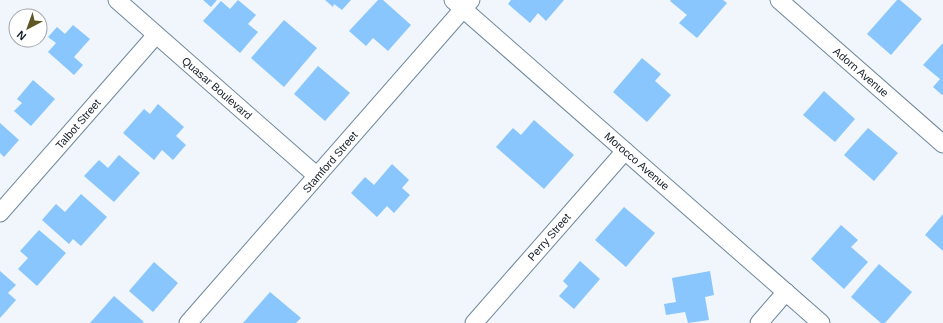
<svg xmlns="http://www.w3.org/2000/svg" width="943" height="323" font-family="Arial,sans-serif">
<rect width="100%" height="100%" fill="#f0f6fb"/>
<g fill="#88c6fd">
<polygon points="203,0 217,0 211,7"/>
<polygon points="238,0 256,15 248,24 258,32 240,53 203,21 221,1 230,9"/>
<polygon points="325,0 351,0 342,10 334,4 333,7"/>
<polygon points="378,0 383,0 411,25 388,51 373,38 366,46 349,31"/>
<polygon points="511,0 564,0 546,21 538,13 530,23 508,4"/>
<polygon points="671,0 723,0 727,3 697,38 679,23 687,15 670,1"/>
<polygon points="897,0 900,0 922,19 891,55 867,34"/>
<polygon points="284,20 317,48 284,87 251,58"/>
<polygon points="73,25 90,39 74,57 83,65 74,75 48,52 56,43 48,37 57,27 65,34"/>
<polygon points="943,43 943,94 942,95 933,87 940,79 923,65"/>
<polygon points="642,58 661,74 655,81 671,95 647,122 613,92"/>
<polygon points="318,66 350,93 325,121 294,94"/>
<polygon points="33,80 55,99 31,126 14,111 22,103 17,99"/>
<polygon points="824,91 855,119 835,142 803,115"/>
<polygon points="158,104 184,127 176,136 186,145 173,160 162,150 154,160 123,133 144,109 150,114"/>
<polygon points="534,120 574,155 544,189 496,147 513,128 521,135"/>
<polygon points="0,123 19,140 4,157 0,153"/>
<polygon points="868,128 898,153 874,181 844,155"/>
<polygon points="119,155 140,173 114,202 84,176 99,160 108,168"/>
<polygon points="392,164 409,180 402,188 410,195 394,213 387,206 377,217 351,193 365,177 374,185"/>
<polygon points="81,194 107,217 81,246 73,239 69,244 42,220 56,204 65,212"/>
<polygon points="624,207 655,233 626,267 595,240"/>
<polygon points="943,214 943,251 925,235"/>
<polygon points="841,225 858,240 851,247 868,262 844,289 811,259"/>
<polygon points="39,230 66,253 37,286 18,269 28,258 20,251"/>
<polygon points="580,261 600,279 574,309 559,296 568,286 563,281"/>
<polygon points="154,262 178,283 153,312 129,291"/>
<polygon points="879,264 912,292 885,323 881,323 851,297"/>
<polygon points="0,271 16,285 8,293 16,300 0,318"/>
<polygon points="710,271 714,295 705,297 709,320 688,323 685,312 666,315 664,304 676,302 672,278"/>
<polygon points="270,292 301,318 296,323 243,323"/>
<polygon points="114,296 144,322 142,323 90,323"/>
</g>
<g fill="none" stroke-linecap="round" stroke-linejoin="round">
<g stroke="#6f879d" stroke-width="19">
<g id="minor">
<polyline points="117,0 317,176"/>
<polyline points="453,0 821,323"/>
<polyline points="779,0 943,144"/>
<polyline points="0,213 156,35"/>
<polyline points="188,323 471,0"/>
<polyline points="474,323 625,151"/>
<polyline points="759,323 786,292"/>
</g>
</g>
<use href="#minor" stroke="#fff" stroke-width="17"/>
</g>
<g text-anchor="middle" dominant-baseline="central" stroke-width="4" stroke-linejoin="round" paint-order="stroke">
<g font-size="11" fill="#131c25" stroke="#fff">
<text transform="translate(861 72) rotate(41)">Adorn Avenue</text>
<text transform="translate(217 88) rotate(41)">Quasar Boulevard</text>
<text transform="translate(78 124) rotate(-49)">Talbot Street</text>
<text transform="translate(637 161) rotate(41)">Morocco Avenue</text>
<text transform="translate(330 162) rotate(-49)">Stamford Street</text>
<text transform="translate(549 237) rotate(-49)">Perry Street</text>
</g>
</g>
<g transform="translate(28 28) rotate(221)"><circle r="19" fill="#ffffff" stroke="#a1a4a8"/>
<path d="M0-3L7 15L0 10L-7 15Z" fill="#5f5623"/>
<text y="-6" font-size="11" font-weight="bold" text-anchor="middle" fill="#131c25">N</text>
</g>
</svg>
